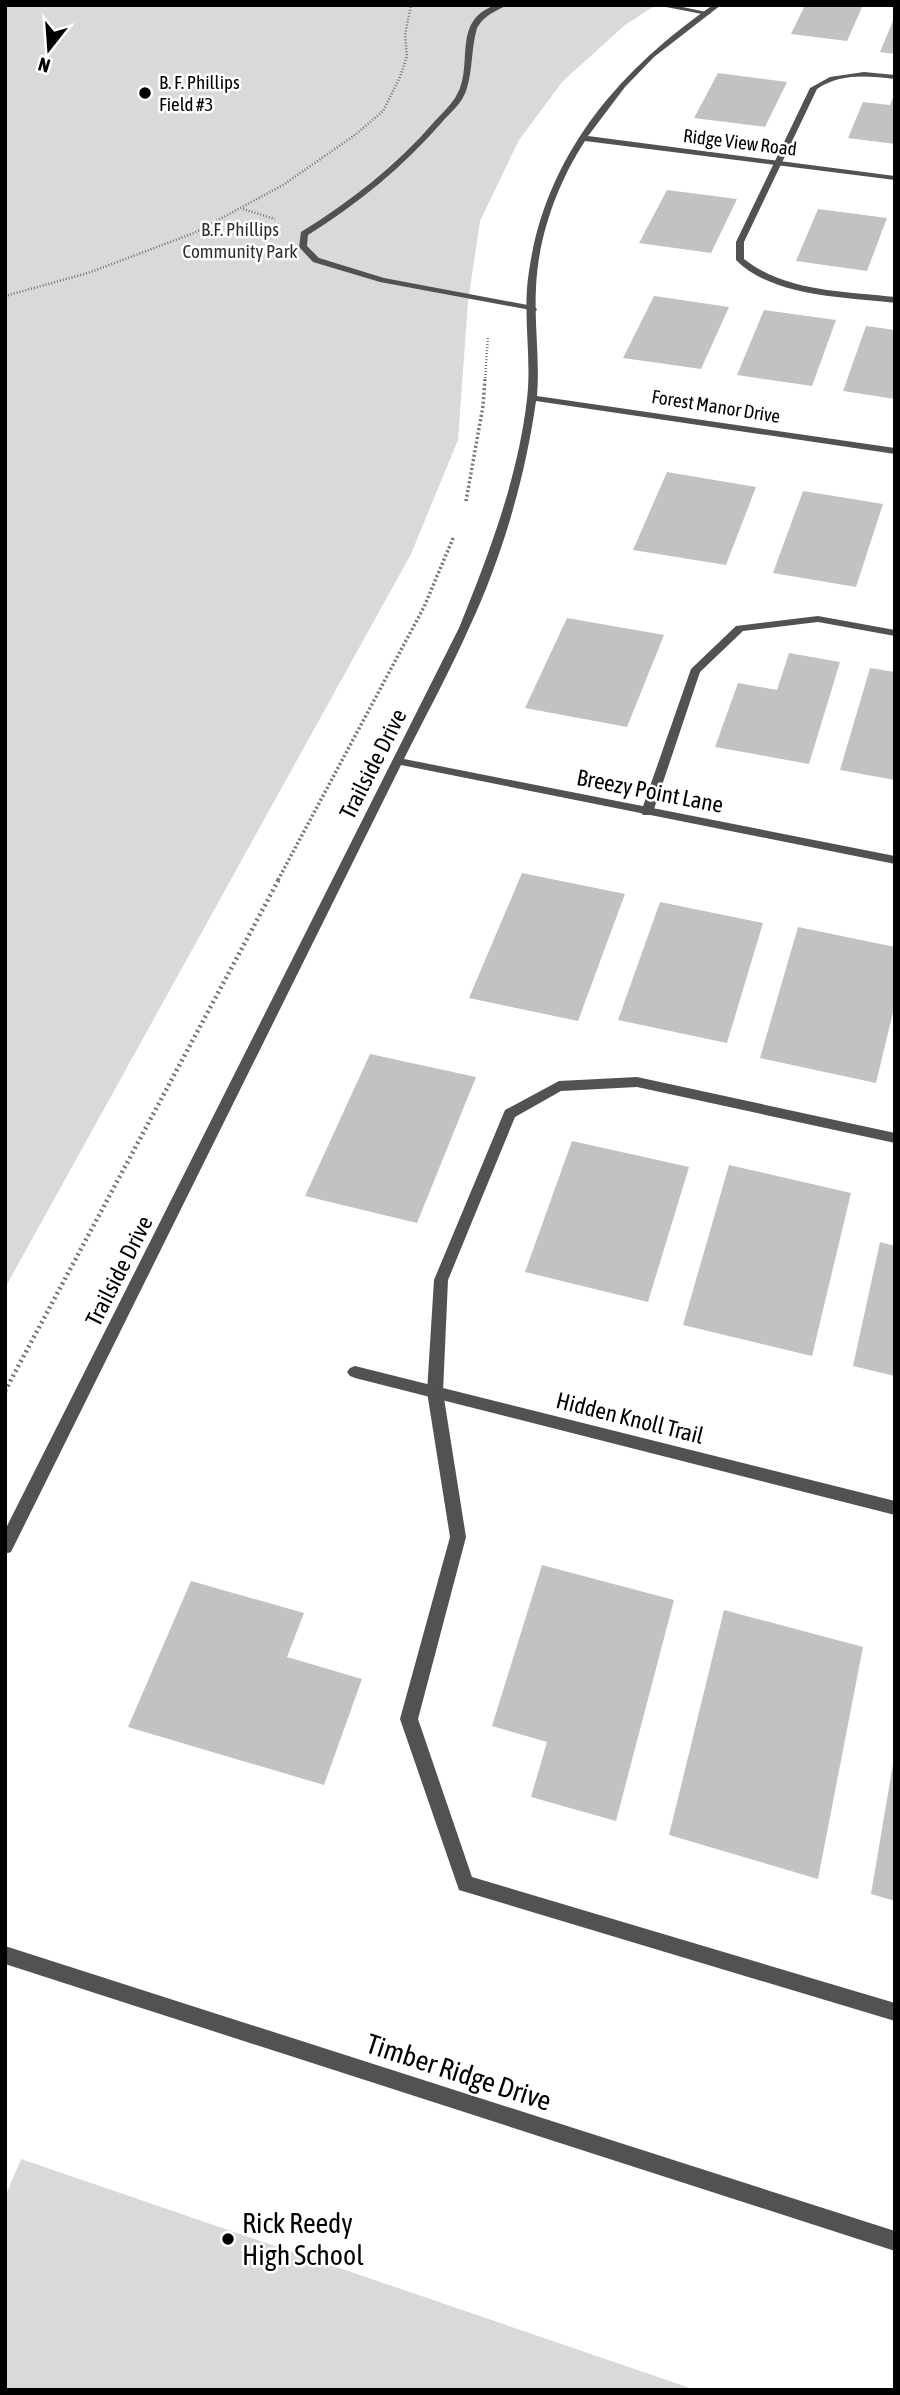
<svg xmlns="http://www.w3.org/2000/svg" width="900" height="2395" font-family="'Asap Condensed',sans-serif">
<rect width="100%" height="100%" fill="#fff"/>
<g fill="#d9d9d9">
<polygon points="5,5 656,5 625,25 563,81 519,140 480,221 468,302 458,440 411,554 5,1288"/>
<polygon points="21,2159 696,2390 5,2390 5,2197"/>
</g>
<g fill="#c2c2c2">
<polygon points="805,5 863,5 847,41 791,34"/>
<polygon points="895,16 895,54 880,52"/>
<polygon points="718,73 787,82 765,127 694,118"/>
<polygon points="895,93 895,144 848,138 863,102 890,105"/>
<polygon points="667,190 737,199 711,253 639,243"/>
<polygon points="818,209 887,218 867,271 796,261"/>
<polygon points="654,296 729,307 701,369 623,358"/>
<polygon points="764,310 836,320 812,386 737,375"/>
<polygon points="866,326 895,330 895,399 843,391"/>
<polygon points="667,472 756,487 726,565 633,550"/>
<polygon points="803,491 883,504 856,587 773,573"/>
<polygon points="567,618 664,635 627,727 525,708"/>
<polygon points="789,653 840,662 809,764 715,747 738,683 777,690"/>
<polygon points="870,668 895,672 895,780 840,770"/>
<polygon points="522,873 625,894 578,1021 469,998"/>
<polygon points="660,902 763,923 727,1043 618,1020"/>
<polygon points="798,927 895,947 895,1004 876,1083 760,1058"/>
<polygon points="370,1054 476,1077 417,1223 305,1196"/>
<polygon points="572,1141 689,1167 648,1302 525,1272"/>
<polygon points="729,1165 851,1193 812,1356 683,1325"/>
<polygon points="880,1242 895,1246 895,1376 853,1366"/>
<polygon points="542,1565 674,1600 616,1821 531,1797 547,1742 492,1726"/>
<polygon points="191,1581 304,1613 287,1657 362,1679 324,1785 128,1727"/>
<polygon points="724,1610 863,1647 818,1879 669,1835"/>
<polygon points="893,1764 895,1764 895,1901 871,1894"/>
</g>
<g fill="none" stroke-linecap="round" stroke-linejoin="round">
<g stroke="#747474" stroke-width="2.5" stroke-dasharray="1 2" stroke-linecap="butt">
<polyline points="5,6 8,5"/>
<polyline points="243,209 275,219"/>
<polyline points="5,296 88,273 194,233 283,185 355,135 383,111 400,77 407,56 405,35 411,5"/>
<polyline points="485,381 488,336"/>
</g>
<g stroke="#747474" stroke-width="3.5" stroke-dasharray="2 2.5" stroke-linecap="butt">
<polyline points="466,501 483,406 485,379"/>
<polyline points="278,880 424,607 454,536"/>
</g>
<polyline stroke="#747474" stroke-width="4.5" stroke-dasharray="2 3.5" stroke-linecap="butt" points="5,1391 279,879"/>
<g fill="#525252" fill-rule="evenodd">
<path d="M 496,5 L 507,5 C 495,12 485,14 477,28 C 471,48 473,71 466,91 C 462,103 451,112 443,121 C 404,166 359,203 308,235 L 307,246 L 319,258 L 384,278 L 533,306 L 537,309 L 536,311 L 380,282 L 313,262 L 299,247 L 301,232 C 350,202 396,166 434,122 C 441,114 449,107 455,98 C 476,67 449,21 496,5 Z"/>
<polygon points="656,5 673,5 711,13 707,15"/>
<path d="M 864,72 L 895,75 L 895,79 C 867,76 841,73 817,89 L 744,242 L 744,259 C 786,292 844,291 895,297 L 895,303 C 846,297 772,297 736,260 L 736,242 L 810,88 L 830,77 Z"/>
<polygon points="818,616 895,630 895,636 818,622 743,631 700,672 653,812 651,815 643,815 641,812 691,669 736,626"/>
<polygon points="637,1077 895,1133 895,1143 637,1087 561,1091 515,1117 448,1280 443,1392 466,1537 418,1719 472,1877 895,2003 895,2021 459,1890 400,1719 450,1537 427,1392 434,1280 505,1110 559,1081"/>
</g>
<g fill="#525252" fill-rule="evenodd">
<path d="M 713,5 L 721,5 L 654,57 L 625,87 L 588,136 L 895,176 L 895,180 L 585,141 C 557,184 538,237 536,288 C 534,324 540,360 537,396 L 895,448 L 895,454 L 536,401 C 525,479 502,557 469,628 C 449,673 426,715 404,759 L 895,856 L 895,864 L 401,765 L 11,1552 L 5,1554 L 5,1530 L 459,628 C 489,554 518,478 527,399 C 532,357 522,314 529,271 C 546,155 618,71 713,5 Z"/>
<polygon points="355,1366 895,1501 895,1515 355,1378 350,1376 347,1372 350,1368"/>
</g>
<polygon fill="#525252" fill-rule="evenodd" points="5,1946 895,2231 895,2251 5,1964"/>
</g>
<g fill="#000" stroke="#fff" stroke-width="2.5">
<circle cx="145" cy="93" r="7"/>
<circle cx="228" cy="2239" r="7"/>
</g>
<g text-anchor="middle" dominant-baseline="central" stroke-width="5" stroke-linejoin="round" paint-order="stroke">
<g font-size="19" fill="#000" stroke="#fff" text-anchor="start">
<text x="159" y="82">B. F. Phillips<tspan x="159" dy="22">Field #3</tspan></text>
</g>
<g font-size="19" fill="#000" stroke="#fff">
<text transform="translate(740 142) rotate(7)">Ridge View Road</text>
<text transform="translate(716 406) rotate(9)">Forest Manor Drive</text>
</g>
<g font-size="19" fill="#303030" stroke="#fff">
<text x="240" y="229">B.F. Phillips<tspan x="240" dy="22">Community Park</tspan></text>
</g>
<g font-size="23" fill="#000" stroke="#fff">
<text transform="translate(373 764) rotate(-63)">Trailside Drive</text>
<text transform="translate(650 791) rotate(11)">Breezy Point Lane</text>
<text transform="translate(119 1271) rotate(-63)">Trailside Drive</text>
<text transform="translate(630 1418) rotate(14)">Hidden Knoll Trail</text>
</g>
<g font-size="28" fill="#000" stroke="#fff">
<text transform="translate(459 2072) rotate(18)">Timber Ridge Drive</text>
</g>
<g font-size="28" fill="#000" stroke="#fff" text-anchor="start">
<text x="242" y="2223">Rick Reedy<tspan x="242" dy="32">High School</tspan></text>
</g>
</g>
<rect width="900" height="2395" fill="none" stroke="#000000" stroke-width="14"/>
<g transform="translate(49 49) rotate(197)" stroke="#ffffff" stroke-width="5" paint-order="stroke">
<path d="M0-5L12 26L0 18L-12 26Z" fill="#000000"/>
<text y="-10" font-size="19" font-weight="bold" text-anchor="middle" fill="#000000">N</text>
</g>
</svg>
